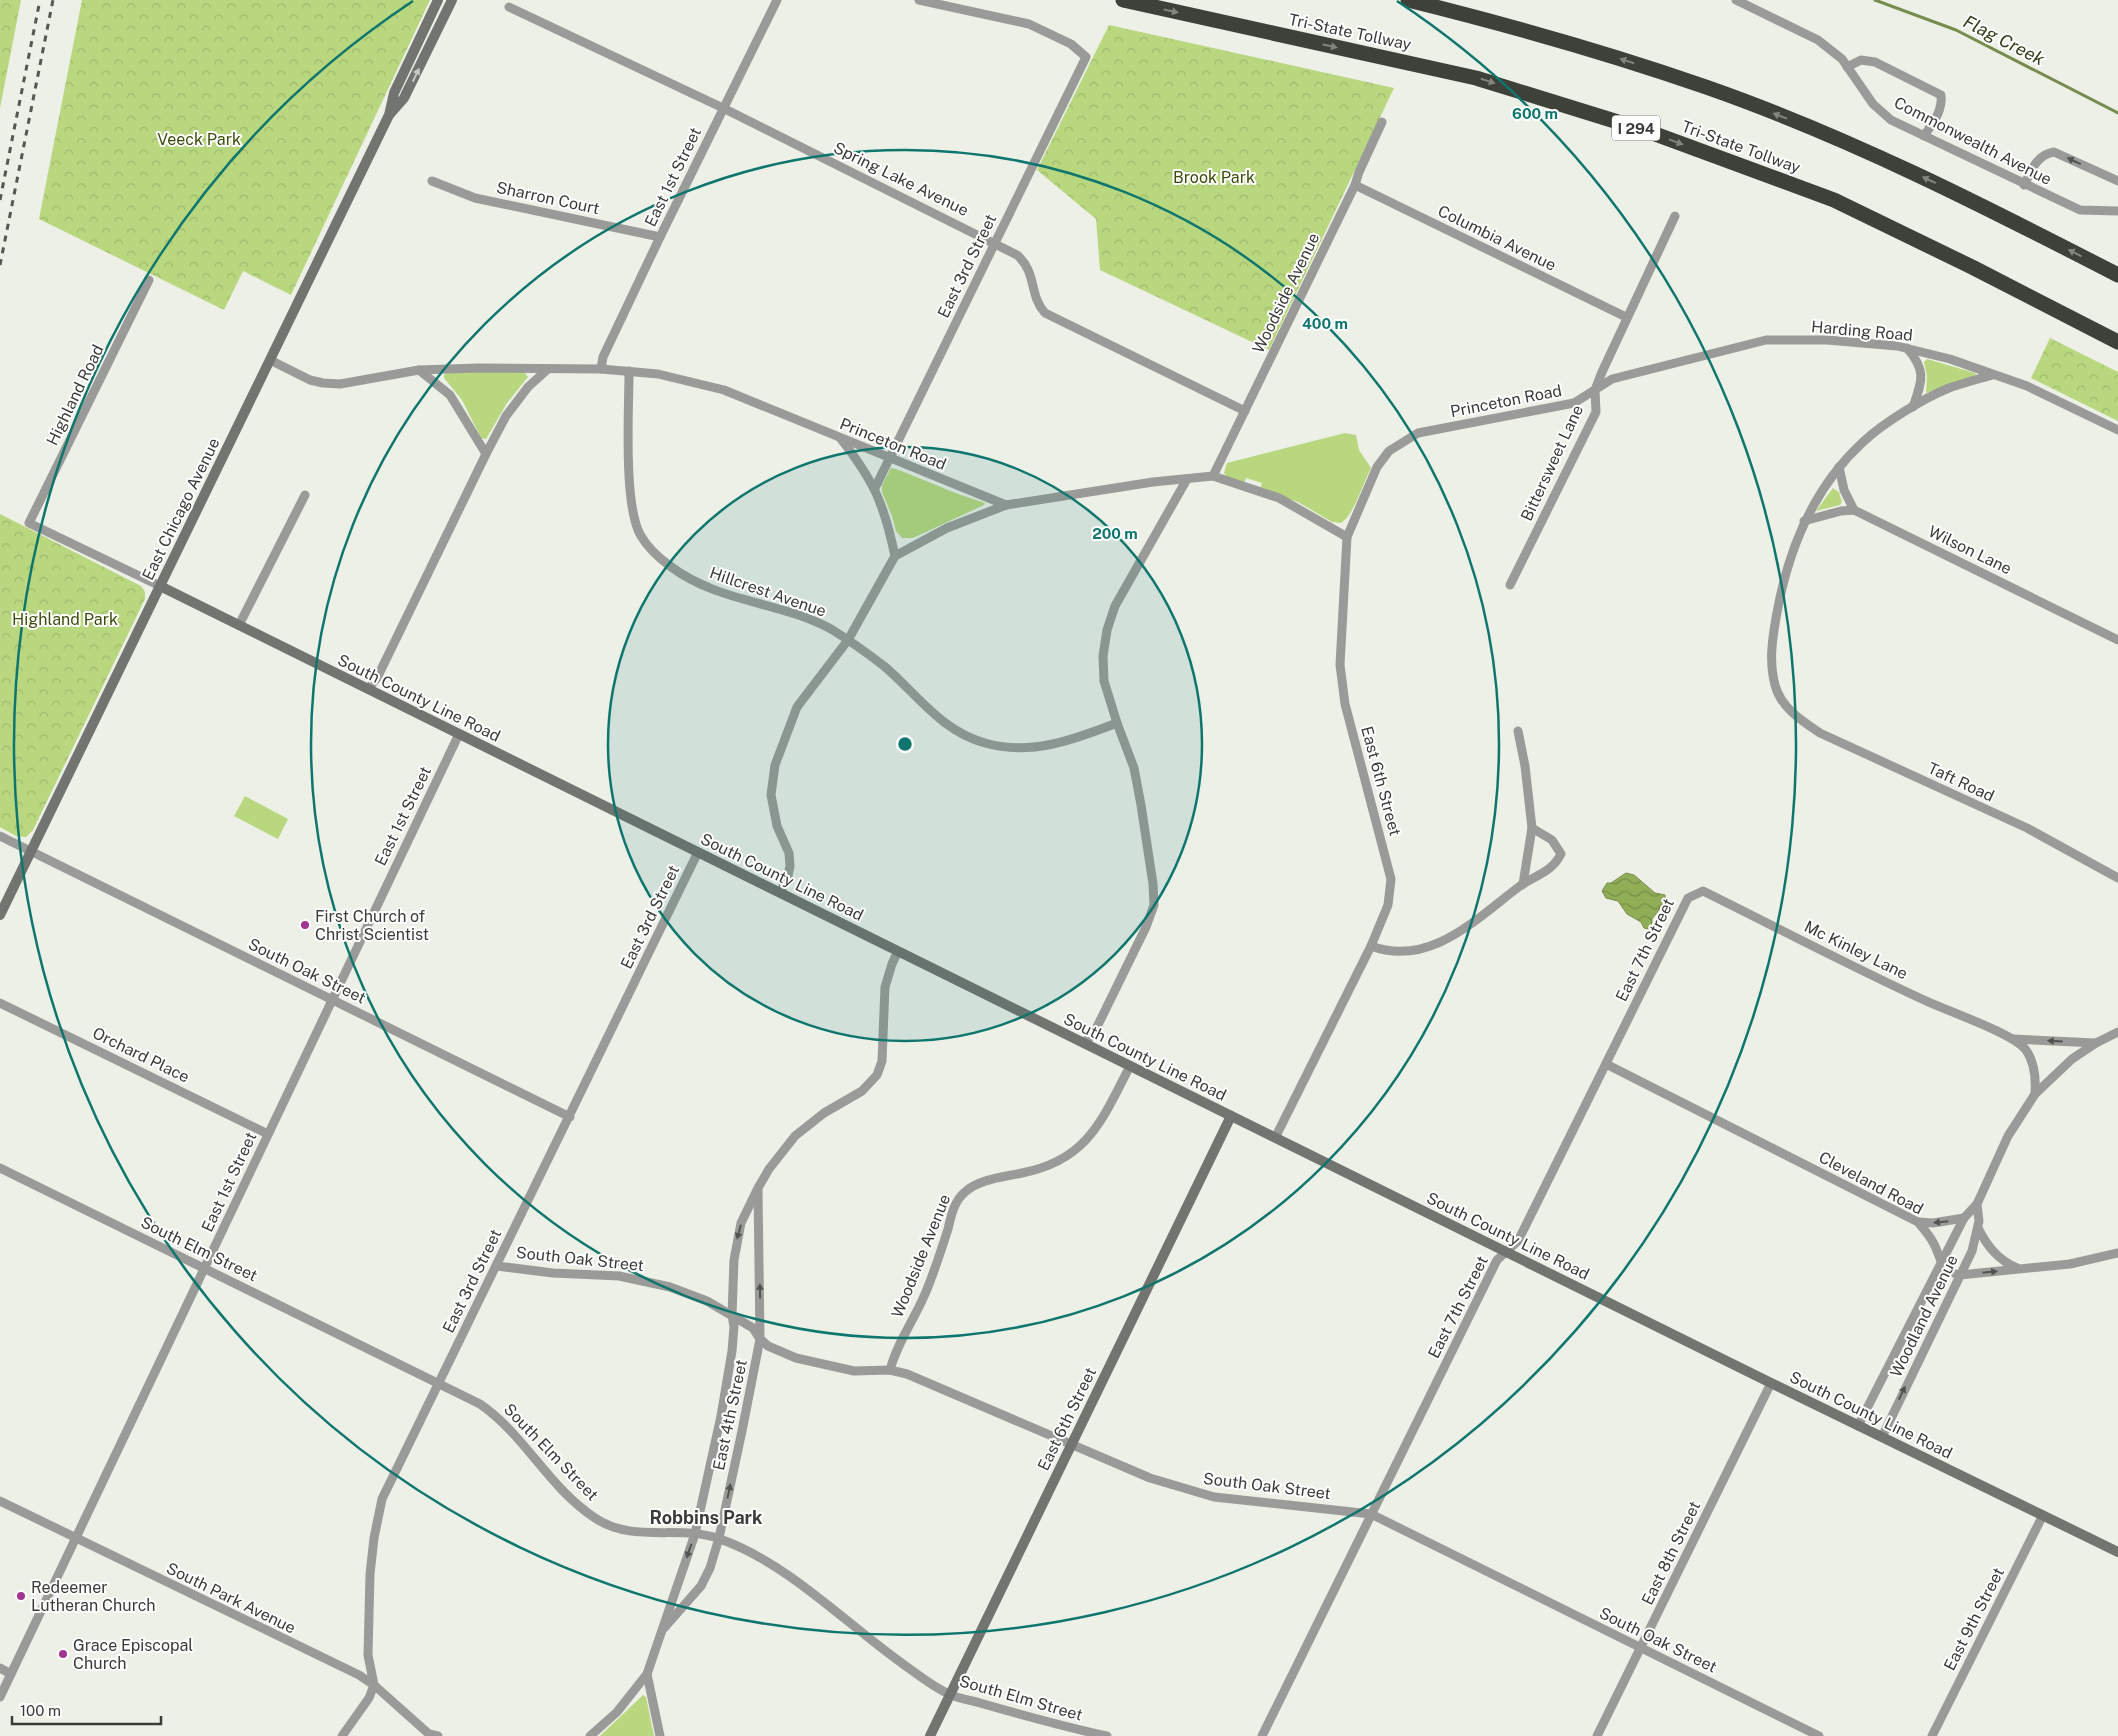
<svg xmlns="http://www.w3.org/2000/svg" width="2118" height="1736" font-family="'Public Sans',sans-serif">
<defs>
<pattern id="park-crowns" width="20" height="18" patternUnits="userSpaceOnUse" patternTransform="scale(1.25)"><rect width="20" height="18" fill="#b9d77f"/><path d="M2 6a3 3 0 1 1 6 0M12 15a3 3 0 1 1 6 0" fill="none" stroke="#a0b96e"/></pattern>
<pattern id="water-waves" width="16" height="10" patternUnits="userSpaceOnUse" patternTransform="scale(1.25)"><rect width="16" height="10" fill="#91ad56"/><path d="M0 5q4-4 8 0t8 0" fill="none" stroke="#778e48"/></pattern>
</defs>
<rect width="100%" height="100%" fill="#ecf0e7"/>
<g fill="#b9d77f">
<polygon points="1927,359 1975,373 1976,375 1926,393 1927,376 1924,362"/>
<polygon points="469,372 524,372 528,377 507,403 486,439 481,438 462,400 444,378 444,375 448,373"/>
<path d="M 1345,433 L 1356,435 L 1359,450 L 1371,468 C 1363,483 1354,515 1341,523 L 1332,522 L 1298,502 L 1260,489 L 1262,483 L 1246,478 L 1244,483 L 1226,476 L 1224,473 L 1227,463 Z"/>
<polygon points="891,468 899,470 958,494 985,503 984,505 913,538 902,538 896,531 892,516 882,492 882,485"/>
<polygon points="1833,488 1839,492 1842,502 1840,505 1816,511"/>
<polygon points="245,796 288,819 278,839 234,816"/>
<polygon points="643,1695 646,1697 654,1736 600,1736"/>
</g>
<g fill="url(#park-crowns)">
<polygon points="0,0 21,0 0,108"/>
<polygon points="82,0 430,0 291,295 243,271 224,310 39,219"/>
<polygon points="1109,25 1394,88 1269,350 1100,270 1096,219 1037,170"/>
<polygon points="2050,338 2118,372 2118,421 2031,378"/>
<polygon points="0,514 141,586 145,592 145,599 33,830 26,837 16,836 0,827"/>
</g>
<polygon fill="url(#water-waves)" stroke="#778b4d" points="1626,873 1634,875 1655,893 1665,895 1665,902 1652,919 1652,927 1649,929 1644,928 1641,922 1627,914 1618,901 1606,898 1602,891 1607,883 1611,883"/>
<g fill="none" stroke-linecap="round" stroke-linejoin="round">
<polyline stroke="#778b4d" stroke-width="3" points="1875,0 1956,30 2118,113"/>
<g stroke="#9a9b98" stroke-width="9">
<polyline points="1736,0 1818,40 1842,59 1873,104 1891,120 2080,210 2118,211"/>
<path d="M 509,7 L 723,108 L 1017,255 C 1037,272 1029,296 1045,313 L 1245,411"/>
<path d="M 1847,67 L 1861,60 L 1875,62 L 1941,95 C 1943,111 1932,124 1924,136"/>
<polyline points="432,181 475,198 660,237"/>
<polyline points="1355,185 1626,317"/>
<path d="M 2024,185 C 2032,170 2036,155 2054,152 L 2118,181"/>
<polyline points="149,280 29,523 160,586"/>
<path d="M 1907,348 C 1927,371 1922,381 1913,407"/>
<polyline points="270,360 310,380 323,383 340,384 419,370 450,395 486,454"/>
<polyline points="601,369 603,357 660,237 777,0"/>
<polyline points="419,370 478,368 601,369 658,374 724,390 1006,505 1153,482 1213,476 1279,498 1347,537"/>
<path d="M 629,371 C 629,410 623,506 641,536 C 648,548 659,558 670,566 C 719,603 779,601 831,629 C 849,640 867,653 884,666 C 917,694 941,731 985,743 C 1031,756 1073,740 1117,723"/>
<path d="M 1993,375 C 1978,379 1963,383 1949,388 C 1924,398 1883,423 1863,442 C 1813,488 1787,553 1776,618 C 1772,641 1769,662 1775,685 C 1781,708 1802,721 1820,733 L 2027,828 L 2118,878"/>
<path d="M 841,439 C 874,481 884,504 895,556"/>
<polyline points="1839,467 1844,490 1854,510"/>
<polyline points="1213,476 1355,185 1359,172 1382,122"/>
<polyline points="875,488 1086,57 1071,44 1029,24 919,0"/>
<polyline points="1804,521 1841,511 1854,510 2118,640"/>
<polyline points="1510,585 1596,412 1595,390 1602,372 1675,216"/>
<polyline points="239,625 305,495"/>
<polyline points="368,689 377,678 486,454 506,416 528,387 548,369"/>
<polyline points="1518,731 1525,766 1532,828 1523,884"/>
<polyline points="0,836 570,1117"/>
<polyline points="780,893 788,876 790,866 789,853 777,826 771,795 775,765 797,707 848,640 895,556 947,528 1006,505"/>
<path d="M 1371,946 C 1430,968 1477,918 1520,886 C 1537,874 1551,873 1561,854 L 1552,840 L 1532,828"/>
<polyline points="0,1003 268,1134"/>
<polyline points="2013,1039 2096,1043"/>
<polyline points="1084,1043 1094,1033 1146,927 1154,905 1153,884 1141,805 1134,768 1117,723 1104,681 1103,656 1107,630 1115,606 1187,479"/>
<path d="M 1606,1064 L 1918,1222 C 1924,1229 1930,1236 1934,1244 C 1942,1260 1940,1271 1960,1275 L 2070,1264 L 2118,1253"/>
<polyline points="1275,1138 1371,946 1388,905 1391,879 1345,704 1340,665 1347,537 1377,467 1389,451 1418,433 1574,403 1612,379 1766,340 1827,340 1897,346 1950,359 2027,386 2118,430"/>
<path d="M 0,1168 L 480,1404 C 525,1435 548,1487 595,1518 C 634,1544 679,1524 720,1539 C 788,1563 845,1623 903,1664 C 917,1674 934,1688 951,1695 C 960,1699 970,1700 980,1703 C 1022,1715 1064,1727 1107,1736"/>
<polyline points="1918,1222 1933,1223 1964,1218"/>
<path d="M 1978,1228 C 1987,1246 1998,1260 2017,1268"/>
<polyline points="497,1266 553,1273 619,1276 670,1287 707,1301 753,1328 760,1339 768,1346 796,1358 854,1371 890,1370 907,1374 1150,1478 1214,1497 1371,1514 1819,1736"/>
<path d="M 890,1370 C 897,1343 914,1320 925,1294 C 934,1273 941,1251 948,1229 C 951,1216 954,1201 965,1192 C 979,1179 1004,1177 1022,1173 C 1088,1160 1102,1120 1130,1066"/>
<polyline points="1858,1426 1964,1218 1977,1204 2008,1136 2035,1094 2072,1059 2096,1043 2118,1032"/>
<polyline points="1882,1437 1972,1251 1979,1221 1977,1204"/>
<polyline points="0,1501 359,1675 374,1685 429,1734 438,1736"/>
<polyline points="664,1628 701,1586 710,1568 719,1538 742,1431 760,1339 758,1190"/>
<polyline points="0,1668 11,1674"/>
<polyline points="647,1674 660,1736"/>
<polyline points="0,1697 459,734"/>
<polyline points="342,1736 369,1698 374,1685 368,1655 370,1574 374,1538 382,1499 698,852"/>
<polyline points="590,1736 617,1712 647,1674 695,1534 721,1416 732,1351 734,1327 732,1315 734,1260 741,1223 758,1188 769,1169 795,1136 824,1113 862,1091 877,1075 882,1061 885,987 892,964 898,951"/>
<path d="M 1262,1736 L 1497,1260 L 1518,1241 L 1688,898 L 1703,891 C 1776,927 1850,966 1924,1000 C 1947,1011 2013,1033 2026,1050 C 2035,1063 2036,1079 2035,1094"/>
<polyline points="1597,1736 1771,1383"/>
<polyline points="1932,1736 2043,1515"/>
</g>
<g stroke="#72746f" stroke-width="10">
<polyline points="390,114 404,98 452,0"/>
<polyline points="160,586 1771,1383 2118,1552"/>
<polyline points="0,915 389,115 394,93 438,0"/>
<polyline points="930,1736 1231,1116"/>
</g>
<g stroke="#3e413a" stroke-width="15">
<polyline points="1123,0 1476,78 1647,131 1834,200 1972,267 2118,342"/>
<path d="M 1408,0 C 1509,25 1608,53 1706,87 C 1849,137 1984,206 2118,275"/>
</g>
<g stroke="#555752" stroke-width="3" stroke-dasharray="6 6" stroke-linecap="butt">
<polyline points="0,200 40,0"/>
<polyline points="0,265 53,0"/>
</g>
</g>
<defs><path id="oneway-solid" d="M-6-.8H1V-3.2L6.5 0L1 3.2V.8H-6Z" transform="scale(1.25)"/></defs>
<g fill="#82847f">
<use href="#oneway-solid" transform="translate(1171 11) rotate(12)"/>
<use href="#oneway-solid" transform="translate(1330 46) rotate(12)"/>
<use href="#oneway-solid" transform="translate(1627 61) rotate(-162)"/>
<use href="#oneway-solid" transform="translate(1488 81) rotate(17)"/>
<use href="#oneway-solid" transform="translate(1780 116) rotate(-159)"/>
<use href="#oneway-solid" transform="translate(1676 142) rotate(20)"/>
<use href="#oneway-solid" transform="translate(1929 180) rotate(-155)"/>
<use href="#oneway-solid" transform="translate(2075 253) rotate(-153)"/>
</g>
<use fill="#c7c7c5" href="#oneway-solid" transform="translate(416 75) rotate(-64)"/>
<g fill="#525450">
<use href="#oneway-solid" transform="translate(2074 161) rotate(-155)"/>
<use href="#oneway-solid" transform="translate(2055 1041) rotate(-177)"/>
<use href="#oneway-solid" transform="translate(1941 1222) rotate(174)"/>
<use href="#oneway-solid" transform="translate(739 1232) rotate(105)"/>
<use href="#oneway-solid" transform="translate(1990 1272) rotate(-6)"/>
<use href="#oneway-solid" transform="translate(760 1291) rotate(-91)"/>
<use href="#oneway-solid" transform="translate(1902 1393) rotate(-64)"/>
<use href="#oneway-solid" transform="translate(729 1491) rotate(-78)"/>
<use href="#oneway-solid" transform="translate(689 1551) rotate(109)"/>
</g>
<circle cx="905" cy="744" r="297" fill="#0f766e" fill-opacity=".12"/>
<g fill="none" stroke="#0f766e" stroke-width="2.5">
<circle cx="905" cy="744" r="297"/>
<circle cx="905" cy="744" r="594"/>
<path d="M1397 1A891 891 0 1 1 413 1"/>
</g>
<g fill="#a23492" stroke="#fff" stroke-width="2">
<circle cx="305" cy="925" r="5"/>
<circle cx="21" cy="1596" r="5"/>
<circle cx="63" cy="1654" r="5"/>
</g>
<g text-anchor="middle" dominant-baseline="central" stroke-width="4" stroke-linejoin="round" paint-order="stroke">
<rect fill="#fff" stroke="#757674" stroke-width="1" x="1612" y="115.5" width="48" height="25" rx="4"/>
<g font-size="15" font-weight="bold" fill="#3a3c38">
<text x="1636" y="128">I 294</text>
</g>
<g font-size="16" fill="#3a3c38" stroke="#fff">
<text transform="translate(1350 32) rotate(12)">Tri-State Tollway</text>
<text transform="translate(1973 141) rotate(27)">Commonwealth Avenue</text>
<text transform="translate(1741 147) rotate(20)">Tri-State Tollway</text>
<text transform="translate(673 177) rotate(-64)">East 1st Street</text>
<text transform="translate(901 179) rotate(26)">Spring Lake Avenue</text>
<text transform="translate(548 198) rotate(12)">Sharron Court</text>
<text transform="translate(1497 238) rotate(26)">Columbia Avenue</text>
<text transform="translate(967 266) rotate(-64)">East 3rd Street</text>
<text transform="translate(1286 293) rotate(-64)">Woodside Avenue</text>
<text transform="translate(1862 331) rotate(5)">Harding Road</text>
<text transform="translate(75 395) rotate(-64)">Highland Road</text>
<text transform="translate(1506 401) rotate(-11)">Princeton Road</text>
<text transform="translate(893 444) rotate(22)">Princeton Road</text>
<text transform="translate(1552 463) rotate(-65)">Bittersweet Lane</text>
<text transform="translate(181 509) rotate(-64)">East Chicago Avenue</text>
<text transform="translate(1970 550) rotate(26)">Wilson Lane</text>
<text transform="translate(768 592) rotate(19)">Hillcrest Avenue</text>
<text transform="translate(419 698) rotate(26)">South County Line Road</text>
<text transform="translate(1381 781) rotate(75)">East 6th Street</text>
<text transform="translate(1961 782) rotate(25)">Taft Road</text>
<text transform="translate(403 816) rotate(-64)">East 1st Street</text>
<text transform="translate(782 877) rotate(26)">South County Line Road</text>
<text transform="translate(650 917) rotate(-64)">East 3rd Street</text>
<text transform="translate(1645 950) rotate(-64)">East 7th Street</text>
<text transform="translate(1856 950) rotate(26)">Mc Kinley Lane</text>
<text transform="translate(307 971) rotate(26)">South Oak Street</text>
<text transform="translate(141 1055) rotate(26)">Orchard Place</text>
<text transform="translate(1145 1057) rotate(26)">South County Line Road</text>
<text transform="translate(229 1182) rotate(-65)">East 1st Street</text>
<text transform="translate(1871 1183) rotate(28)">Cleveland Road</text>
<text transform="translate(1508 1236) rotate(26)">South County Line Road</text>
<text transform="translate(199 1249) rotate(26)">South Elm Street</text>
<text transform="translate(921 1256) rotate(-68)">Woodside Avenue</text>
<text transform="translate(580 1259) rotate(6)">South Oak Street</text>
<text transform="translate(472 1281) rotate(-64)">East 3rd Street</text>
<text transform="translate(1458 1307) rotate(-63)">East 7th Street</text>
<text transform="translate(1924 1316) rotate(-64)">Woodland Avenue</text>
<text transform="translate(730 1415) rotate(-78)">East 4th Street</text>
<text transform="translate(1871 1415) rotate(26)">South County Line Road</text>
<text transform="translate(1067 1419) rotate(-64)">East 6th Street</text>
<text transform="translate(551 1452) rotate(46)">South Elm Street</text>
<text transform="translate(1267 1486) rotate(7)">South Oak Street</text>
<text transform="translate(1671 1553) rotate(-64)">East 8th Street</text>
<text transform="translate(231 1598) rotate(26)">South Park Avenue</text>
<text transform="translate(1974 1619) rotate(-63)">East 9th Street</text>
<text transform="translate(1658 1640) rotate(26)">South Oak Street</text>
<text transform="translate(1021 1698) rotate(16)">South Elm Street</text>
</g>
<g font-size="16" fill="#3a4c0a" stroke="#fff">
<text x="199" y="139">Veeck Park</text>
<text x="1214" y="177">Brook Park</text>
<text x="65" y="619">Highland Park</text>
</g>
<g font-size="16" fill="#3a3c38" stroke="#fff" text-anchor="start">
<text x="315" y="916">First Church of<tspan x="315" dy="18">Christ Scientist</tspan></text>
<text x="31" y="1587">Redeemer<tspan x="31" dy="18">Lutheran Church</tspan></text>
<text x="73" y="1645">Grace Episcopal<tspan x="73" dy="18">Church</tspan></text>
</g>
<g font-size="18" font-style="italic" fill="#333e1a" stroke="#fff">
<text transform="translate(2004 40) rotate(27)">Flag Creek</text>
</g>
<g font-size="18" font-weight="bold" fill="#3a3c38" stroke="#fff">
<text x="706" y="1517">Robbins Park</text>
</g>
</g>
<circle cx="905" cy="744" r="8" fill="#0f766e" stroke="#fff" stroke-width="2.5"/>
<g font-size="15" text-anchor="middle" font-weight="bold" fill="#0f766e" stroke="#fff" stroke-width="4" stroke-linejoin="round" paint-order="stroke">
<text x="1535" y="119">600 m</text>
<text x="1325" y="329">400 m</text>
<text x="1115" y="539">200 m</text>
</g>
<path d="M12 1716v8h149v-8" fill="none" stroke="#3a3c38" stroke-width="2.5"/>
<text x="20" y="1716" font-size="15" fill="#3a3c38" stroke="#ffffff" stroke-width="4" paint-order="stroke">100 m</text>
</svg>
